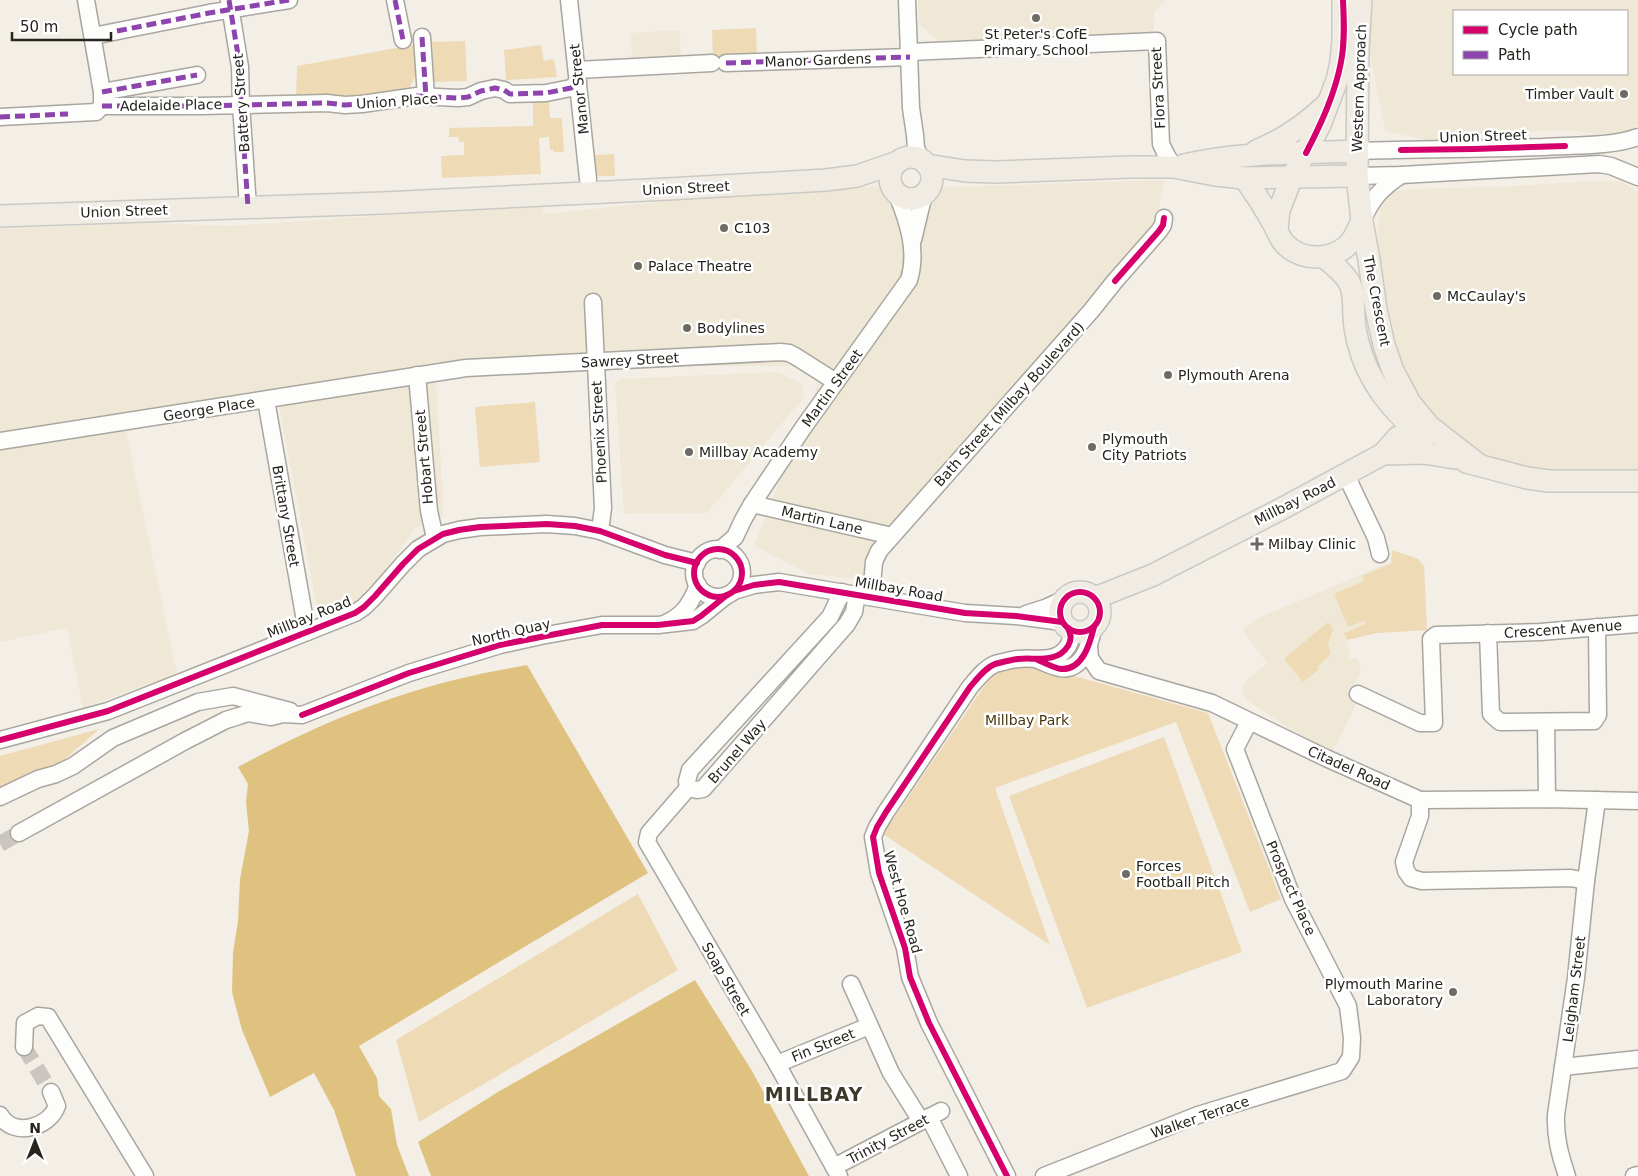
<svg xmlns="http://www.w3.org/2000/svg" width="1638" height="1176" font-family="'DejaVu Sans',sans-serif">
<rect width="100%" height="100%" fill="#f3efe7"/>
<g fill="#f0e8d7" fill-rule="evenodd">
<polygon points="918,0 1166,0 1154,12 1154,32 938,41 919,24"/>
<path d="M 1369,0 L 1638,0 L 1638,125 L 1628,132 L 1596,134 L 1571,130 L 1488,133 L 1454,135 L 1440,140 L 1427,140 L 1392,133 L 1385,130 L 1369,49 ZM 1454,11 L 1627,11 L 1627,74 L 1454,74 Z"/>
<polygon points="680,30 681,58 633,63 630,33"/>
<polygon points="1164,180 1155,230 1098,286 865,580 809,574 754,546 818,383 798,366 621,366 436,380 444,516 415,529 358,606 319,618 279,406 255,406 126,431 177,674 83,708 67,628 0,642 0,229 158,223 227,226 479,209 542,206 544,214 811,186 952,187"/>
<polygon points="1622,181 1638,193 1638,474 1601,474 1508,469 1452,440 1401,386 1384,332 1377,237 1380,206 1390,192 1412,189 1513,186 1575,182"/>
<polygon points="778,372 801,383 805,396 707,513 624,514 615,383 619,379"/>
<polygon points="1392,550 1418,559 1424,566 1427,630 1377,633 1347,640 1350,659 1357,658 1361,670 1351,693 1359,698 1333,752 1289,728 1246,700 1242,690 1246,681 1267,663 1242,630 1258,618 1391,562"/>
</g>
<g fill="#eedbb6">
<polygon points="756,28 757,57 713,59 712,30"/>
<polygon points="465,41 467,81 434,82 432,42"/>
<polygon points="418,44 417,73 406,95 296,100 297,66"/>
<polygon points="541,45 544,61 554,59 557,77 506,80 504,50"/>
<polygon points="549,99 550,118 562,118 564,152 554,152 553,149 550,150 549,137 539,138 541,174 442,178 441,156 464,155 464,142 459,142 458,137 449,137 449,128 533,126 533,101"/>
<polygon points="614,154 615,176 595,176 595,155"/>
<polygon points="535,402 540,462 480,467 475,407"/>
<polygon points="1392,550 1418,559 1424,566 1427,630 1377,633 1347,640 1344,633 1365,624 1364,621 1348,627 1334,594 1364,581 1362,576 1393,563 1391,562"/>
<polygon points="1328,622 1333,629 1328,644 1331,652 1329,656 1318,666 1319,669 1303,682 1284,659"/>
<polygon points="1020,664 1056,671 1208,713 1281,899 1250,912 1176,722 995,788 1050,945 883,834 991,676"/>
<polygon points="99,729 54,769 17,780 0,788 0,756"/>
<polygon points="1164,737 1242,952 1087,1008 1009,796"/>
<polygon points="638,894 678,970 419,1122 396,1040"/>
</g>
<g fill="#dfc27f">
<path d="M 527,665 L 648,873 L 359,1046 L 377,1078 L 379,1096 L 391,1109 L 397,1145 L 409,1176 L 356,1176 L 334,1110 L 314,1073 L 270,1097 L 242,1030 L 232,992 L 233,953 L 238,921 L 240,879 L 249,831 L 246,802 L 248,784 L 238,767 C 310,728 387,695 467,677 C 487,672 507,669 527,665 Z"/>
<polygon points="695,980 752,1071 809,1176 431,1176 418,1142 498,1092"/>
</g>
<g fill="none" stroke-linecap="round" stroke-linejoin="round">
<g stroke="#cac6bf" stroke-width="16" stroke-dasharray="16 8" stroke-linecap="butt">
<polyline points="0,844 19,833"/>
<polyline points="24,1047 51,1092"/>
</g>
<g stroke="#a9a6a0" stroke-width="19">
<g id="minor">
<polyline points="229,0 240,67 241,104 248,207"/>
<polyline points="395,0 403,40"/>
<polyline points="569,0 588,179"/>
<polyline points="907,0 911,108 915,135 916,148 921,159"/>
<polyline points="93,36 209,13 289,0"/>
<polyline points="422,37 426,97"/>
<polyline points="909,52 1157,41 1161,144 1167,156 1174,167"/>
<polyline points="726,63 910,57"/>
<polyline points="577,70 712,63"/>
<polyline points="102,92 197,75"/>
<polyline points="102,106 201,106 327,103 345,105 362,104 417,96 458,98 468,97 481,91 495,88 504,90 510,94 546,93 571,88 578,82"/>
<polyline points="0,117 96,112 102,106 102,92 86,0"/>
<path d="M 1357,151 C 1419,149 1481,149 1543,147 C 1574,145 1609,147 1638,137"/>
<polyline points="1357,176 1401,175 1599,164 1611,166 1638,177"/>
<path d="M 1362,221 C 1372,199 1380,189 1401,175"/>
<polyline points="913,240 924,194"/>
<polyline points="593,302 603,508 600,531"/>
<polyline points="417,375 429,511 435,538"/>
<polyline points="266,400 307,632"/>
<polyline points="0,441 466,368 781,352 789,353 795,356 836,382"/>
<polyline points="1346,475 1376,538 1380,554"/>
<polyline points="752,504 892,536"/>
<circle cx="718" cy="573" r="24"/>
<path d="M 720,550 L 735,537 L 743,520 L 752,504 L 803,428 L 909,280 C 918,251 908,222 897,194"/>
<polyline points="734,591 754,585 779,582 965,613 1016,616 1062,622"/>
<polyline points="842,592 830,617 690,770 687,781 688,788 697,790 703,789 847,624 854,612 857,594"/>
<polyline points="871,597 874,562 879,551 1091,311 1115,281 1159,231 1163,225 1164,218"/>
<polyline points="1026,614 1045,608 1065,599"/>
<path d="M 666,623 C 684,615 691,603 698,585"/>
<polyline points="1488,633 1491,714 1500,722 1594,721 1598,715 1597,627"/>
<polyline points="1089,646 1090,658 1099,671 1212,703 1326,758 1420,800 1547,799 1638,801"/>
<path d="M 1038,660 C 1045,663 1053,667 1060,668 C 1083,672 1090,643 1094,627"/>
<polyline points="1358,694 1420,723 1434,723 1431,639 1436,635 1540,632 1638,624"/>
<polyline points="1546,722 1547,799"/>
<polyline points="0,740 108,711 355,613 364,607 375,596 403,564 418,549 443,534 459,530 480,527 547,524 575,526 600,531 665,555 697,563"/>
<polyline points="688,788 649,833 647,842 777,1064 839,1176"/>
<polyline points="0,797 38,779 56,774 73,766 113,738 198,702 233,696 290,711"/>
<polyline points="1420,800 1420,816 1404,862 1406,871 1411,878 1422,881 1571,878 1586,881"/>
<polyline points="19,833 185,741 226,720 239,716 248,713 271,717 283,714 302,715 409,673 500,645 541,636 602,625 658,625 693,621 701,616 727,595"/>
<polyline points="851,984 891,1073 921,1121"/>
<polyline points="24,1047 25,1023 38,1016 48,1017 145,1176"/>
<polyline points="777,1064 869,1026"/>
<polyline points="1563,1067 1638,1059"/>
<path d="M 0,1115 C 13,1138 49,1128 57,1106 L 51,1092"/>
<polyline points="929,1117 959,1176"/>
<polyline points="834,1167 941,1111"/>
<path d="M 1007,1176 L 929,1023 L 910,977 L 905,948 L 879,873 L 873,837 L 877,827 L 886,812 L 970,687 C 977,679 985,668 995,664 C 1003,662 1010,660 1018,659 C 1034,657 1057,664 1068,646 C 1072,639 1071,635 1068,628"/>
<polyline points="1044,1176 1198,1115 1342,1071 1351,1057 1352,1038 1348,1006 1293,899 1235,749 1249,722"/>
<path d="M 1567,1176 C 1560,1155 1555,1137 1556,1115 L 1576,978 L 1586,881 L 1597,800"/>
<polyline points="1634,1176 1638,1175"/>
</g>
</g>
<g stroke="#cbc9c5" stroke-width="24">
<g id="major">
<polyline points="1361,0 1358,52 1357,176 1362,221 1369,260 1376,309 1384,345 1393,371 1410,403 1429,426 1479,465"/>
<path d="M 1256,151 C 1283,140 1305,125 1326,105"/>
<circle cx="911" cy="178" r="21"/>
<polyline points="927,165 965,171 996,172 1130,167 1174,167 1215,175 1244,178 1357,176"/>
<path d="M 1184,165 C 1239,152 1301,153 1357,151"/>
<path d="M 1244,178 C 1255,192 1264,207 1273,223 C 1277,230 1280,239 1285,244 C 1303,263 1338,261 1353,239 C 1356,234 1359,227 1362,221"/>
<polyline points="0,216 383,203 668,189 826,180 857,176 898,162"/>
<polyline points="1277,229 1279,210 1292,177 1320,125 1337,80 1341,62 1343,39 1343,0"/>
<path d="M 1325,258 C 1334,265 1343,272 1349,282 C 1355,293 1353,304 1354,316 C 1354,324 1356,334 1358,342 C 1367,381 1394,414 1425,437"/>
<polyline points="1383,454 1424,453 1454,458"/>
<polyline points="1466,462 1527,478 1549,481 1638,481"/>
<circle cx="1080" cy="612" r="20"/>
<polyline points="1095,598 1153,575 1285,507 1383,454 1398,437 1419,433 1427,427"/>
</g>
</g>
<use href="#minor" stroke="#fdfdfb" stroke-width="16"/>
<use href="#major" stroke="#f0ece4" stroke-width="21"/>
<g stroke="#8e44ad" stroke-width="5" stroke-dasharray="10 5" stroke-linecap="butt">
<polyline points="229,0 240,67 241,104 248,207"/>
<polyline points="395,0 403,40"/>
<polyline points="117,31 209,13 289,0"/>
<polyline points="422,37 426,97"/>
<polyline points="726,63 910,57"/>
<polyline points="102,92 197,75"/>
<polyline points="102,106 201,106 327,103 345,105 362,104 417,96 458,98 468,97 481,91 495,88 504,90 510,94 546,93 571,88 578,82"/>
<polyline points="0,117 68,114"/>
</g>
<g stroke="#fff" stroke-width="9">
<g id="cycleway">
<polyline points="1401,150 1474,149 1565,146"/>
<path d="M 1306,153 C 1321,124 1335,94 1341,62 C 1345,42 1344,20 1343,0"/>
<polyline points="1115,281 1159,231 1163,225 1164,218"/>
<circle cx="718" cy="573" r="24"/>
<polyline points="734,591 754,585 779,582 965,613 1016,616 1062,622"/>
<circle cx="1080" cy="612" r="20"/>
<path d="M 1038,660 C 1045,663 1054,668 1061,669 C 1083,670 1090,643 1094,627"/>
<polyline points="302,715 409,673 500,645 602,625 658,625 693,621 701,616 727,595"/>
<polyline points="0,740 108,711 355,613 364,607 375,596 403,564 418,549 443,534 459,530 480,527 547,524 575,526 600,531 665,555 697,563"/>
<path d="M 1007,1176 L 929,1023 L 910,977 L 905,948 L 879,873 L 873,837 L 877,827 L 886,812 L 970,687 C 977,679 985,668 995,664 C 1003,662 1010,660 1018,659 C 1034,657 1057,664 1068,646 C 1072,639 1071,635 1068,628"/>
</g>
</g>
<use href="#cycleway" stroke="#d6006c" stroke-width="6"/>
</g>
<g fill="#6e6b64" stroke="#fff" stroke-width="2">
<circle cx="1036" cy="18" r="5"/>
<circle cx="1624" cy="94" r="5"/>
<circle cx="724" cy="228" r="5"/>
<circle cx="638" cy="266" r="5"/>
<circle cx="1437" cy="296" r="5"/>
<circle cx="687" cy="328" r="5"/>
<circle cx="1168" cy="375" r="5"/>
<circle cx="1092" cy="447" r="5"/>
<circle cx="689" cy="452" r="5"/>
<path d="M1254.5 536.5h5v5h5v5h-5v5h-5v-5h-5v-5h5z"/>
<circle cx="1126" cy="874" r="5"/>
<circle cx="1453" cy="992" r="5"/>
</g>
<g text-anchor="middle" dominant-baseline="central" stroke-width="5" stroke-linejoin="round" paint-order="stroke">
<g font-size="14" fill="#26241e" stroke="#fff" text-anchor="start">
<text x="1036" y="34" text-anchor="middle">St Peter's CofE<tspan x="1036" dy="16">Primary School</tspan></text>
<text x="1614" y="94" text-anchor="end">Timber Vault</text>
<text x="734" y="228">C103</text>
<text x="648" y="266">Palace Theatre</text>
<text x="1447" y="296">McCaulay's</text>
<text x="697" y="328">Bodylines</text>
<text x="1178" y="375">Plymouth Arena</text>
<text x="1102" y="439">Plymouth<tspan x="1102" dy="16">City Patriots</tspan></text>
<text x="699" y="452">Millbay Academy</text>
<text x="1268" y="544">Milbay Clinic</text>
<text x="1136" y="866">Forces<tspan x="1136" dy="16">Football Pitch</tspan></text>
<text x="1443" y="984" text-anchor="end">Plymouth Marine<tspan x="1443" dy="16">Laboratory</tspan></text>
</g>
<g font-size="14" fill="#26241e" stroke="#fff">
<text transform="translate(818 60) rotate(-2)">Manor Gardens</text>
<text transform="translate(1158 88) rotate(-93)">Flora Street</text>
<text transform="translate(1359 88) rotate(-88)">Western Approach</text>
<text transform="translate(579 89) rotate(-96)">Manor Street</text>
<text transform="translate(397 101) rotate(-4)">Union Place</text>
<text transform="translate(241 103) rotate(-94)">Battery Street</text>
<text transform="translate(171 105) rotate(-1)">Adelaide Place</text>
<text transform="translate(1483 136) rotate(-2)">Union Street</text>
<text transform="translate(686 188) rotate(-3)">Union Street</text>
<text transform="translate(124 211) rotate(-2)">Union Street</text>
<text transform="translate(1377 301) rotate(79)">The Crescent</text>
<text transform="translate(630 360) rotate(-3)">Sawrey Street</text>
<text transform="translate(832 388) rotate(-54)">Martin Street</text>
<text transform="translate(1009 404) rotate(-48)">Bath Street (Milbay Boulevard)</text>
<text transform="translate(209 409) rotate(-9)">George Place</text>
<text transform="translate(599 432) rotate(-93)">Phoenix Street</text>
<text transform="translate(424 457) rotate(-95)">Hobart Street</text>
<text transform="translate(1295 501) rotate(-27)">Millbay Road</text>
<text transform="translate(286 516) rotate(80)">Brittany Street</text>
<text transform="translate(822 520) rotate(13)">Martin Lane</text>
<text transform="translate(899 589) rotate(10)">Millbay Road</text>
<text transform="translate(309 617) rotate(-22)">Millbay Road</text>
<text transform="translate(1563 629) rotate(-4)">Crescent Avenue</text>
<text transform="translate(511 632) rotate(-13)">North Quay</text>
<text transform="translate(737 751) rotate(-49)">Brunel Way</text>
<text transform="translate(1349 768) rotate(24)">Citadel Road</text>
<text transform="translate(1291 888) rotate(66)">Prospect Place</text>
<text transform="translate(903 902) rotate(74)">West Hoe Road</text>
<text transform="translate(726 979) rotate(60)">Soap Street</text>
<text transform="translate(1574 989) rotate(-83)">Leigham Street</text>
<text transform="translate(823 1045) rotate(-22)">Fin Street</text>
<text transform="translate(1200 1117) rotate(-19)">Walker Terrace</text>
<text transform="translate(888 1139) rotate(-28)">Trinity Street</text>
</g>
<g font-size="14" fill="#483710" stroke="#fff">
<text x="1027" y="720">Millbay Park</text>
</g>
<g font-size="19" font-weight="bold" letter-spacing="1" fill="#3e382b" stroke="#fff">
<text x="814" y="1094">MILLBAY</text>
</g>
</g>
<rect x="1453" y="10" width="175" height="65" fill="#ffffff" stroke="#a8a7a5"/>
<rect x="1463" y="26" width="25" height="8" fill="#d6006c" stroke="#a8a7a5"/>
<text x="1498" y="35" font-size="15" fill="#26241e">Cycle path</text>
<rect x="1463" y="51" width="25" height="8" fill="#8e44ad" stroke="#a8a7a5"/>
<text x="1498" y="60" font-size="15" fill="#26241e">Path</text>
<g transform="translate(35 1141)" stroke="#ffffff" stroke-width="4" paint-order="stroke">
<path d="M0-4L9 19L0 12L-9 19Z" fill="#26241e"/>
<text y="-8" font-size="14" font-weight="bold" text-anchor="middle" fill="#26241e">N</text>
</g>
<path d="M12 32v8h99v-8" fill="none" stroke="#26241e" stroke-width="2.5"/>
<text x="20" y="32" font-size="15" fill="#26241e" stroke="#ffffff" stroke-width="4" paint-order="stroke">50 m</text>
</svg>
